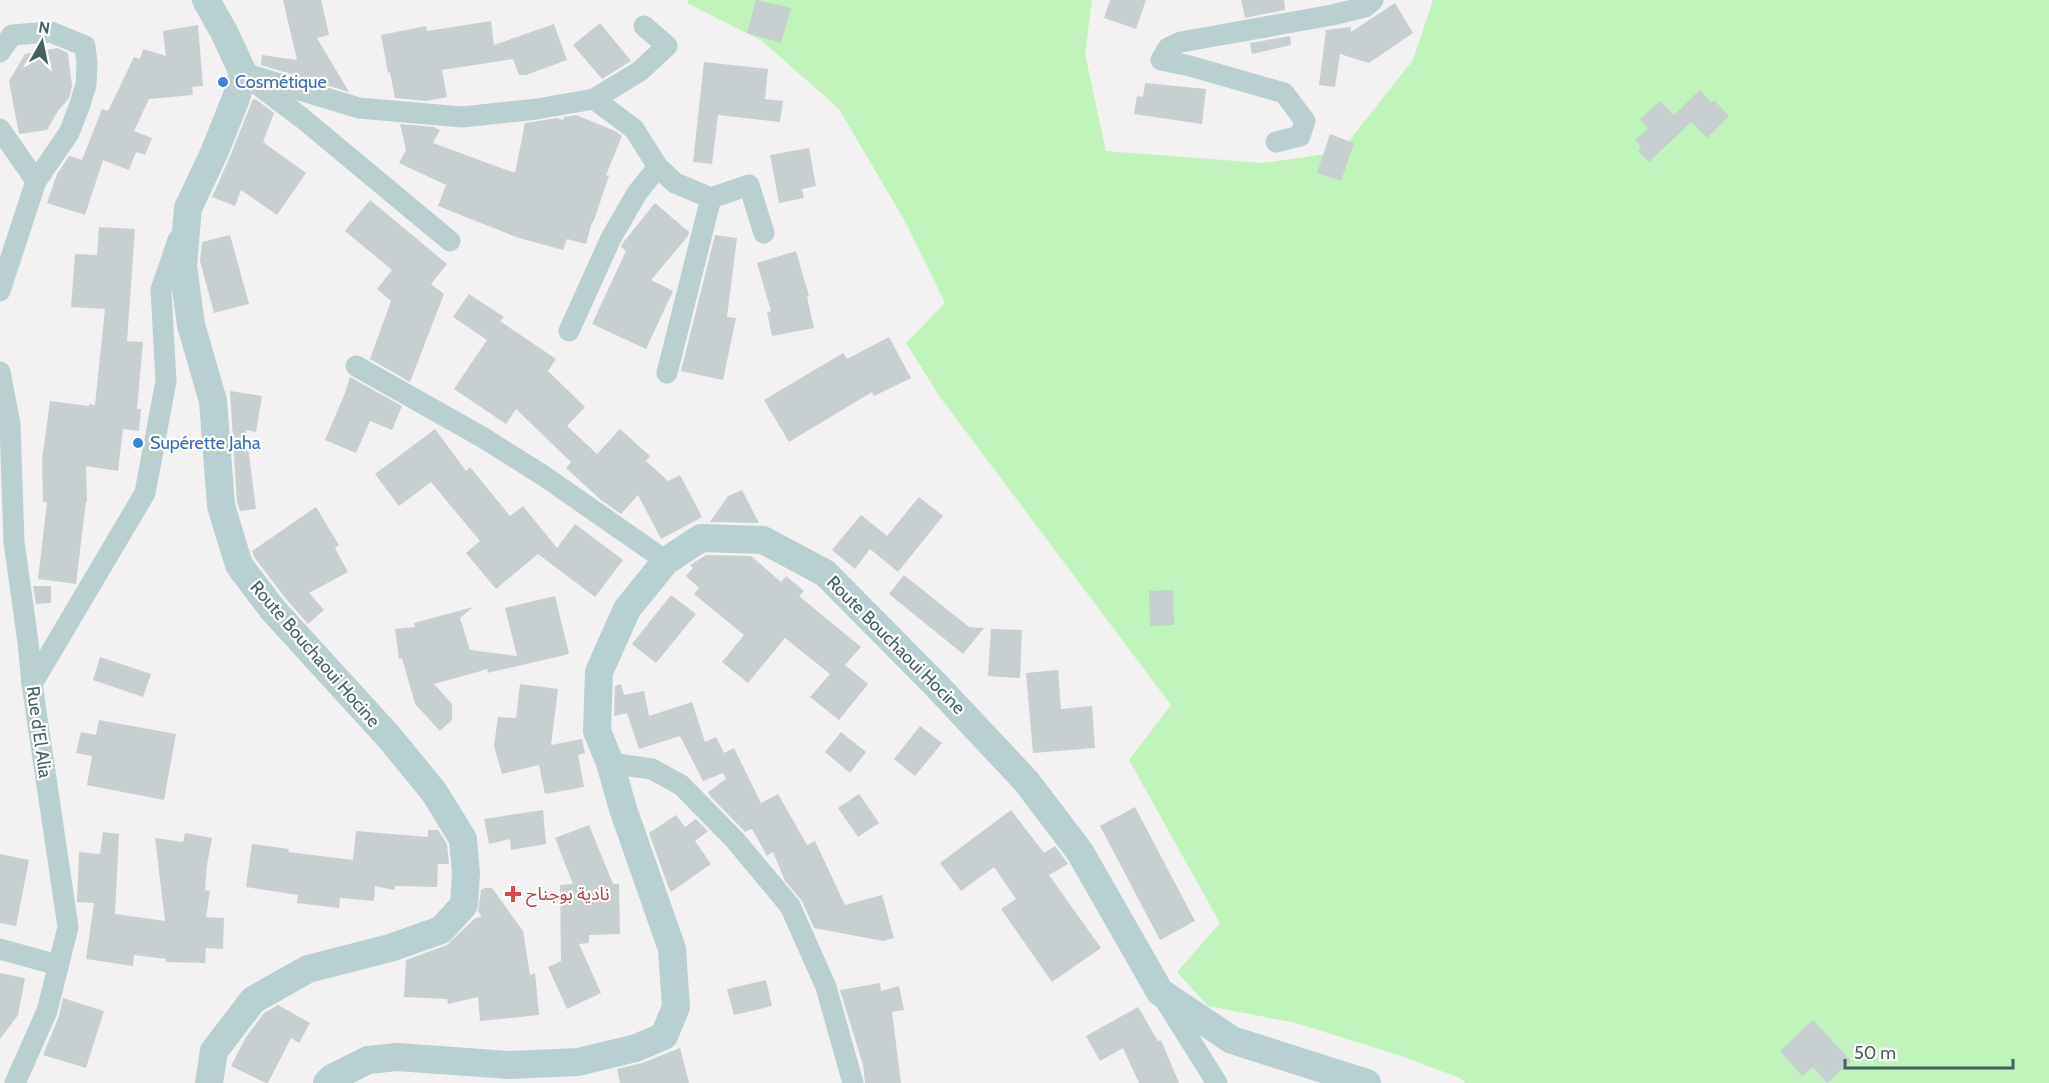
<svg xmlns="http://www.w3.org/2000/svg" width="2049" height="1083" font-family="Cabin,'Noto Sans Arabic',sans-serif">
<rect width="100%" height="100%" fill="#f4f1f2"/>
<polygon fill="#c0f4bc" points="689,0 1092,0 1085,54 1106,151 1263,163 1340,152 1413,60 1433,0 2049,0 2049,1083 1466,1083 1460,1078 1398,1055 1296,1023 1208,1006 1177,972 1220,923 1129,760 1171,705 940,397 906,343 945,303 906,223 839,109 762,41 687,3"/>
<g fill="#c7cfd1">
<polygon points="283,0 321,0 329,35 317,38 349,92 261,65 262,55 297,60"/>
<polygon points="756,0 791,8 781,43 747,33"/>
<polygon points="1110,0 1146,0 1136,29 1104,18"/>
<polygon points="1241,0 1284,0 1285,10 1245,18"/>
<polygon points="1395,3 1413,33 1369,63 1340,54 1335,87 1319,85 1326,30 1351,27 1351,32"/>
<polygon points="491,21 494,45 554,24 567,60 526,75 519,75 513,59 442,70 447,97 426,101 395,98 390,72 388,73 381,35 426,26 427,31"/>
<polygon points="600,23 631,61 602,79 573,45"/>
<polygon points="198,25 203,86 192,87 193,95 149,99 134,131 152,138 145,155 136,152 129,170 103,160 85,215 47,203 57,174 69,156 82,160 102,109 108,111 134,57 140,59 143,49 166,56 163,31"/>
<polygon points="1290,36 1291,45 1252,54 1250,43"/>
<polygon points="57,48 68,53 72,86 69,98 58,111 47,130 19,134 9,81 25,54"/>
<polygon points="704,62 768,69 765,99 783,101 780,122 718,115 712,164 693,162"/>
<polygon points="1145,83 1206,89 1202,124 1134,114 1137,96 1143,97"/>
<polygon points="1700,90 1712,103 1714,100 1729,116 1707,138 1691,122 1649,162 1638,151 1641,147 1635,140 1648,128 1640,119 1660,101 1674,115"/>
<polygon points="253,99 257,100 274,113 263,142 306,173 277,215 241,190 235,206 212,197 229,159"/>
<polygon points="576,115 615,131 622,136 606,175 609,176 593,223 592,222 586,244 567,239 563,250 519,238 438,206 446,185 399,163 406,150 400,124 434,127 440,130 433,143 515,173 525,123 557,118 563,120 564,117"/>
<polygon points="1330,134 1354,143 1341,181 1317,173"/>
<polygon points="809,148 816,186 802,189 804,198 779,203 770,155"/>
<polygon points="370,200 447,264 431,284 444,294 410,382 370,359 391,301 377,289 392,270 345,231"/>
<polygon points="655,203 689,232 688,236 651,280 673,291 646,349 592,324 626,251 621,247 622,244"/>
<polygon points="99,227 135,229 127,341 143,342 137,409 141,409 139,431 123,429 118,471 86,466 87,501 86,501 76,584 38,579 47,502 43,502 42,460 50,401 89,406 89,404 95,405 105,309 71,307 75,254 97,255"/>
<polygon points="230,235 249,304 214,313 200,261 202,242"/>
<polygon points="715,235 737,238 727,317 736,318 723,380 681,371"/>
<polygon points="796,251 809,296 807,297 814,328 772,336 767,312 771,311 757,263"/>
<polygon points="469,294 504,317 500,321 556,359 548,371 585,407 567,426 597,454 620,429 650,456 646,461 668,481 680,475 702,517 661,539 638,495 621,514 601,500 566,468 571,462 516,409 506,424 454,389 487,340 453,317"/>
<polygon points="889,337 911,378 874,396 872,392 789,442 764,400 843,353 847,359"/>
<polygon points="350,377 402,406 392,430 370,421 356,453 325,440 345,393"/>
<polygon points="230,391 262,396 256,432 246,430 256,509 240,511 237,503"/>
<polygon points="435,429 466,471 470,467 510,516 523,506 557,548 575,524 623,560 595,597 538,554 496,589 466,553 480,541 431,482 399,506 375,474"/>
<polygon points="742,490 759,523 710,522 728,496"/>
<polygon points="919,497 943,516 898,572 870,549 855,569 832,550 861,515 887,536"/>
<polygon points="316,507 339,545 335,548 348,572 309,593 324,610 308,624 286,599 254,557 252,551"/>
<polygon points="706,555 751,556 781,582 786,576 804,591 799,596 861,647 845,665 868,684 839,720 810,697 830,674 785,638 748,683 722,662 744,635 694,594 699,588 686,576 693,568 690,565"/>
<polygon points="904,575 969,627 984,628 963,654 889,594"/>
<polygon points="33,586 51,586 51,603 36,604"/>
<polygon points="1173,590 1174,625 1150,626 1149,591"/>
<polygon points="671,595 696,614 656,663 632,644"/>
<polygon points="555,596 569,654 487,673 488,669 434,684 452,704 452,720 440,731 415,704 402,658 399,659 395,629 415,627 414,623 473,607 460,618 470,650 517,656 505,608"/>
<polygon points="991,629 1022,630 1020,678 988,676"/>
<polygon points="100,657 151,674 143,697 93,680"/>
<polygon points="1058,670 1061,709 1092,706 1095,748 1033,753 1026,673"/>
<polygon points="520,684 558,689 551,745 582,739 585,753 578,755 584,787 545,794 539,765 502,774 494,746 498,717 516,718"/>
<polygon points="621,684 624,695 644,691 649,716 692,702 705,742 716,737 724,753 734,748 761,803 778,794 807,845 815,841 845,905 882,895 894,938 883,941 814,928 802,901 785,881 773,852 767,856 752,829 745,832 711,797 708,792 726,779 723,773 703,781 680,736 639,749 627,713 614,716 615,686"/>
<polygon points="99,720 176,734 164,800 87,785 92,756 76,753 81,732 96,735"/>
<polygon points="920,726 942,743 915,776 894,759"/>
<polygon points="841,732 866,752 850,773 825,752"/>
<polygon points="859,794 879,823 858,837 838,808"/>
<polygon points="1135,807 1195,921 1160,940 1100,826"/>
<polygon points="543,810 546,844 511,850 510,839 489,844 484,819"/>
<polygon points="1011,810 1044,853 1055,846 1066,861 1068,864 1049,875 1101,948 1052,982 1001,909 1016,899 994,867 961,891 940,863"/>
<polygon points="676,815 685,827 696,819 708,831 695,841 711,864 671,892 668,886 649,833"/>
<polygon points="589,825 613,884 619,884 620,934 589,935 589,943 579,944 601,993 567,1009 548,967 561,961 560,885 573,884 555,838"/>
<polygon points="428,830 438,830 447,844 449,864 438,864 437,887 395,886 394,890 375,886 374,901 340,898 339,908 297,903 298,895 246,887 252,844 289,849 288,852 353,860 356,831 428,837"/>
<polygon points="103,832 119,834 115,914 165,921 155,838 183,842 185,833 212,838 207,865 205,890 210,891 206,917 224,918 223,949 206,948 205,963 166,962 166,959 134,955 133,966 86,959 94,903 77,902 79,852 100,854"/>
<polygon points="0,854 29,860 16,926 0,923"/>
<polygon points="485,888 492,888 523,931 530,975 535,973 539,1015 480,1021 478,997 448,1004 447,999 404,997 406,960 447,945 474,919 482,916 478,912 481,890"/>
<polygon points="0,973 25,978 18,1015 0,1039"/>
<polygon points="766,980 772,1006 734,1015 727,989"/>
<polygon points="880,983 881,991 899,986 904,1010 892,1012 901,1083 865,1083 863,1065 840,990"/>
<polygon points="63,998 104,1011 86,1068 43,1055 59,1016"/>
<polygon points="278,1005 310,1023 299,1043 291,1038 268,1083 266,1083 231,1066 246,1037 264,1013"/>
<polygon points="1138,1007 1158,1041 1161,1040 1179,1083 1139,1083 1123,1048 1100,1061 1086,1036"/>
<polygon points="1813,1020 1851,1061 1827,1083 1813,1067 1802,1076 1780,1051"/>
<polygon points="680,1048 689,1083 620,1083 617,1069 642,1063"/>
</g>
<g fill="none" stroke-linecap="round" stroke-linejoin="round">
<g stroke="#bacfcf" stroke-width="21">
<polyline points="0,52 12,35 51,32 85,46 87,63 86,85 79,107 69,133 36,181 0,291"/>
<polyline points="243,73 359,108 462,117 537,109 594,99 640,71 667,46 644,26"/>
<polyline points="253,81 302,118 450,241"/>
<polyline points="594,99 634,129 658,167 675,183 711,198 749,185 764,233"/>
<polyline points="0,129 36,181"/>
<polyline points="1276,142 1300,136 1305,121 1284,93 1190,66 1161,60 1168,48 1181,42 1332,15 1365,7 1373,0"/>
<polyline points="569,331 611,238 637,193 658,167"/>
<polyline points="356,366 482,437 544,476 666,561"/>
<polyline points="0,372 10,424 14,542 28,642 32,684 68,927 47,1011 15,1083"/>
<polyline points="667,373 711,198"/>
<polyline points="32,684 145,493 166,381 161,290 178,240"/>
<polyline points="610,763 652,769 681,785 735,840 790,906 826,987 853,1083"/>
<polyline points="0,949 58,965"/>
<polyline points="1163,997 1217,1083"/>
</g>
<g stroke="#b8d0d1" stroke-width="28">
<polyline points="206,0 224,32 243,73 236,98 214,153 188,208 183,266 191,325 213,401 221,506 239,565 273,610 389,737 434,792 463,839 466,873 464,905 441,930 390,948 308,969 253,1000 214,1051 209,1083"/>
<polyline points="327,1083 332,1078 368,1060 397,1057 510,1065 578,1062 636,1048 664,1036 676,1007 672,949 623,809 610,763 597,731 599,672 627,609 666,561 701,538 763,540 825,573 935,684 1026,781 1080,852 1160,992 1232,1040 1367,1083"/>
</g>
</g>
<g fill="#3f7fe0" stroke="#fff" stroke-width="2">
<circle cx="223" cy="82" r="6"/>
<circle cx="138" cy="443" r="6"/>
</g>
<path fill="#e0444e" stroke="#fff" stroke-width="2" d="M510 885h6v6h6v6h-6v6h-6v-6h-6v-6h6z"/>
<g text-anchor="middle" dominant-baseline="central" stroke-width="4.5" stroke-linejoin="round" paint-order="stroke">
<g font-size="18" fill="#366cbe" stroke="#fff" text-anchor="start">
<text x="235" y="82">Cosmétique</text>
<text x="150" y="443">Supérette Jaha</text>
</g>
<g font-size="18" fill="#466061" stroke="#fff">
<text transform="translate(896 645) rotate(45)">Route Bouchaoui Hocine</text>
<text transform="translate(315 654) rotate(49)">Route Bouchaoui Hocine</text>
<text transform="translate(39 732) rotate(82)">Rue d'El Alia</text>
</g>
<g font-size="18" fill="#be3a42" stroke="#fff" text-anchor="start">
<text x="526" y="894">نادية بوجناح</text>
</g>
</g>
<g transform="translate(42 42) rotate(9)" stroke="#ffffff" stroke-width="4.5" paint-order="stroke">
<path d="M0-4.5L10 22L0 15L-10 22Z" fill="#466061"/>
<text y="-9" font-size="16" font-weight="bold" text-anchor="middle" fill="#466061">N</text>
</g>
<path d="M1845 1059v9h168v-9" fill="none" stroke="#466061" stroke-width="3"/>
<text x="1854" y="1059" font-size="18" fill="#466061" stroke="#ffffff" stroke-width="4.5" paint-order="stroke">50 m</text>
</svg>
